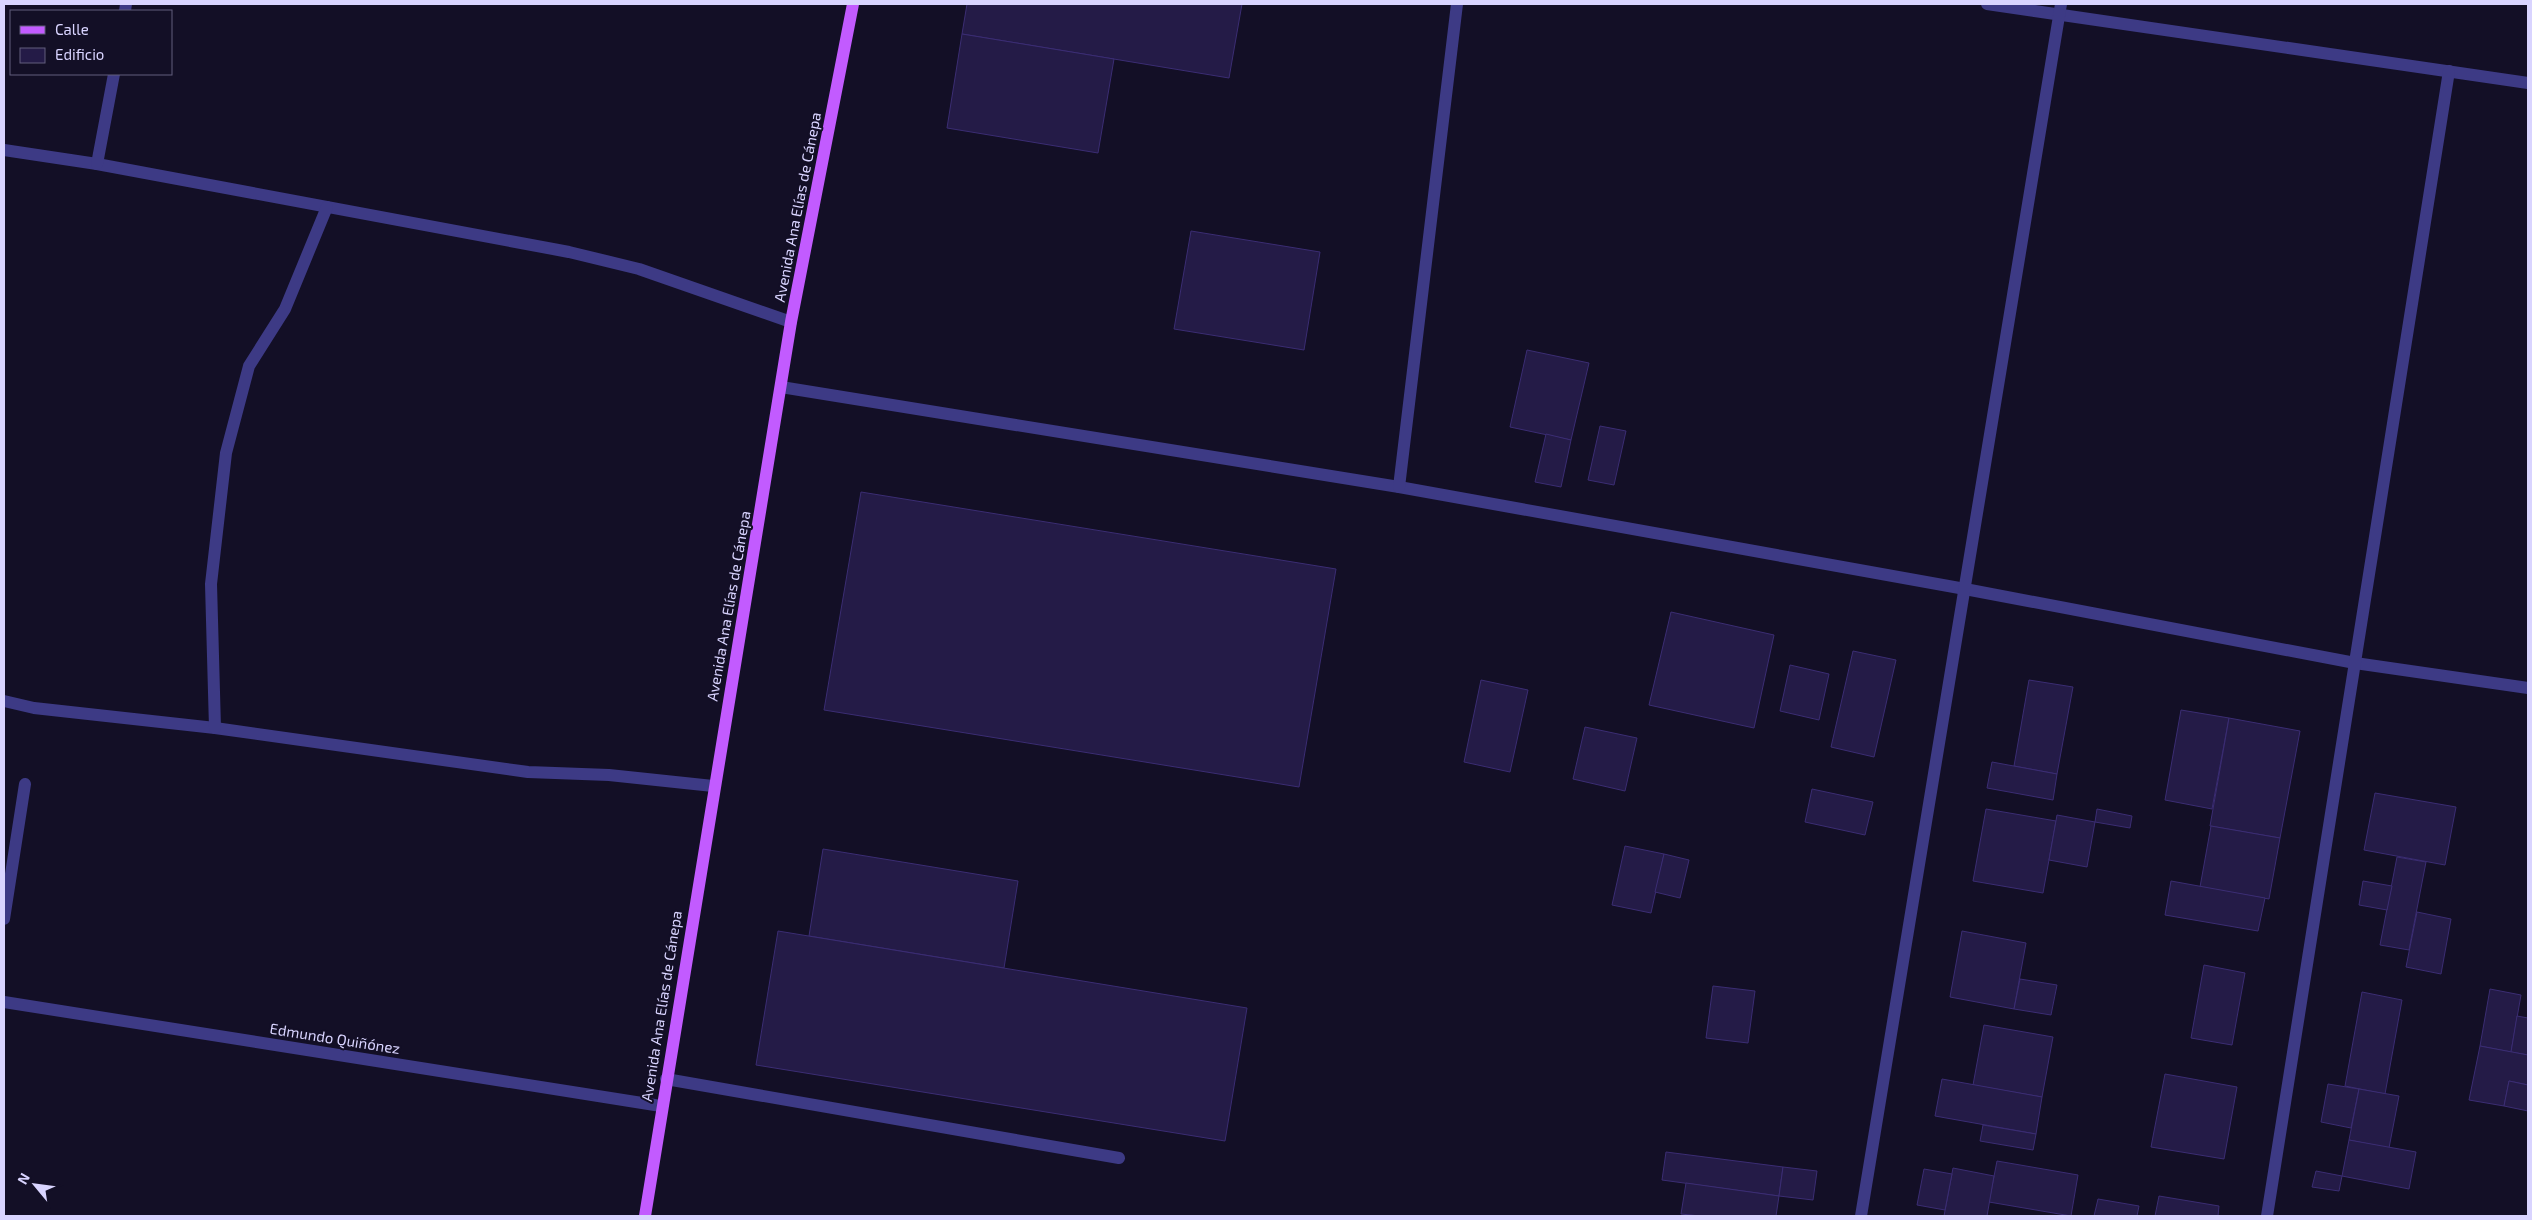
<svg xmlns="http://www.w3.org/2000/svg" width="2532" height="1220" font-family="'Exo 2',sans-serif">
<rect width="100%" height="100%" fill="#130f26"/>
<g fill="#241b47" stroke="#3b2d73">
<polygon points="967,4 1242,4 1229,78 962,34"/>
<polygon points="962,34 1114,59 1098,153 947,128"/>
<polygon points="1191,231 1320,252 1304,350 1174,329"/>
<polygon points="1527,350 1589,363 1571,440 1510,427"/>
<polygon points="1600,426 1626,431 1614,485 1588,480"/>
<polygon points="1546,434 1571,440 1561,487 1535,482"/>
<polygon points="861,492 1336,569 1299,787 824,710"/>
<polygon points="1671,612 1774,635 1754,728 1649,705"/>
<polygon points="1853,651 1896,660 1874,757 1831,747"/>
<polygon points="1790,665 1829,674 1819,720 1780,711"/>
<polygon points="1481,680 1528,690 1510,772 1464,762"/>
<polygon points="2029,680 2073,687 2057,774 2014,766"/>
<polygon points="2181,710 2229,718 2212,809 2165,800"/>
<polygon points="2229,718 2300,731 2280,838 2210,826"/>
<polygon points="1585,727 1637,738 1625,791 1573,779"/>
<polygon points="1992,762 2057,774 2053,800 1987,788"/>
<polygon points="1812,789 1873,802 1865,835 1805,822"/>
<polygon points="2375,793 2456,807 2445,865 2364,850"/>
<polygon points="1986,809 2056,821 2043,893 1973,881"/>
<polygon points="2097,809 2132,816 2130,828 2095,822"/>
<polygon points="2057,815 2095,822 2087,867 2049,860"/>
<polygon points="2211,826 2280,838 2269,899 2200,887"/>
<polygon points="1625,846 1664,854 1651,913 1612,905"/>
<polygon points="823,849 1018,881 1004,968 809,936"/>
<polygon points="1664,854 1689,860 1680,898 1655,892"/>
<polygon points="2397,857 2426,862 2409,950 2380,945"/>
<polygon points="2171,881 2265,898 2258,931 2165,915"/>
<polygon points="2363,881 2392,886 2387,910 2359,905"/>
<polygon points="2417,912 2451,919 2441,974 2406,967"/>
<polygon points="778,931 1247,1008 1225,1141 756,1065"/>
<polygon points="1962,931 2026,943 2014,1009 1950,997"/>
<polygon points="2204,965 2245,973 2232,1045 2191,1038"/>
<polygon points="2020,979 2057,985 2051,1015 2014,1009"/>
<polygon points="1713,986 1755,991 1748,1043 1706,1038"/>
<polygon points="2490,989 2521,995 2511,1052 2480,1046"/>
<polygon points="2362,992 2402,1000 2385,1094 2345,1086"/>
<polygon points="2517,1016 2528,1018 2528,1055 2511,1052"/>
<polygon points="1984,1025 2053,1037 2042,1097 1973,1085"/>
<polygon points="2480,1046 2528,1055 2528,1085 2509,1081 2504,1106 2469,1100"/>
<polygon points="2165,1074 2237,1087 2224,1159 2151,1147"/>
<polygon points="1942,1079 2042,1097 2036,1134 1935,1116"/>
<polygon points="2509,1081 2528,1085 2528,1111 2504,1106"/>
<polygon points="2328,1084 2359,1089 2351,1128 2321,1122"/>
<polygon points="2359,1089 2399,1096 2389,1148 2349,1140"/>
<polygon points="1983,1125 2036,1134 2033,1150 1980,1141"/>
<polygon points="2349,1140 2416,1152 2409,1189 2342,1176"/>
<polygon points="1666,1152 1783,1167 1779,1196 1662,1180"/>
<polygon points="1997,1161 2078,1175 2071,1216 1989,1202"/>
<polygon points="1783,1167 1817,1171 1813,1200 1779,1196"/>
<polygon points="1953,1168 1994,1176 1987,1216 1944,1216"/>
<polygon points="1924,1169 1952,1174 1945,1210 1917,1205"/>
<polygon points="2316,1171 2342,1176 2339,1191 2312,1187"/>
<polygon points="1686,1183 1779,1196 1776,1216 1700,1216 1681,1214"/>
<polygon points="2159,1196 2219,1206 2218,1216 2155,1216"/>
<polygon points="2098,1199 2139,1206 2137,1216 2094,1216"/>
</g>
<g fill="none" stroke-linecap="round" stroke-linejoin="round">
<g stroke="#3d3a85" stroke-width="12">
<polyline points="1987,4 2528,83"/>
<polyline points="125,11 126,4"/>
<polyline points="4,150 97,164 569,252 639,269 791,322"/>
<polyline points="97,164 114,74"/>
<polyline points="781,387 1399,487 1965,589 2355,663 2528,688"/>
<polyline points="1399,487 1457,4"/>
<polyline points="4,701 34,708 215,728 528,772 609,775 713,786"/>
<polyline points="215,728 211,584 226,453 249,366 285,309 327,207"/>
<polyline points="4,919 25,784"/>
<polyline points="4,1002 661,1106"/>
<polyline points="666,1079 1119,1158"/>
<polyline points="1861,1216 2061,4"/>
<polyline points="2267,1216 2449,71"/>
</g>
<polyline stroke="#c25bff" stroke-width="12" points="645,1216 791,322 853,4"/>
</g>
<g text-anchor="middle" dominant-baseline="central" stroke-width="4" stroke-linejoin="round" paint-order="stroke">
<g font-size="15" fill="#d9d4ff" stroke="#130f26">
<text transform="translate(797 207) rotate(-79)">Avenida Ana Elías de Cánepa</text>
<text transform="translate(728 606) rotate(-80)">Avenida Ana Elías de Cánepa</text>
<text transform="translate(661 1006) rotate(-81)">Avenida Ana Elías de Cánepa</text>
<text transform="translate(335 1038) rotate(9)">Edmundo Quiñónez</text>
</g>
</g>
<rect width="2532" height="1220" fill="none" stroke="#d9d4ff" stroke-width="10"/>
<rect x="10" y="10" width="162" height="65" fill="#130f26" stroke="#625e7d"/>
<rect x="20" y="26" width="25" height="8" fill="#c25bff" stroke="#625e7d"/>
<text x="55" y="35" font-size="15" fill="#d9d4ff">Calle</text>
<rect x="20" y="48" width="25" height="15" fill="#241b47" stroke="#625e7d"/>
<text x="55" y="60" font-size="15" fill="#d9d4ff">Edificio</text>
<g transform="translate(35 1185) rotate(299)" stroke="#130f26" stroke-width="4" paint-order="stroke">
<path d="M0-4L9 19L0 12L-9 19Z" fill="#d9d4ff"/>
<text y="-8" font-size="14" font-weight="bold" text-anchor="middle" fill="#d9d4ff">N</text>
</g>
</svg>
